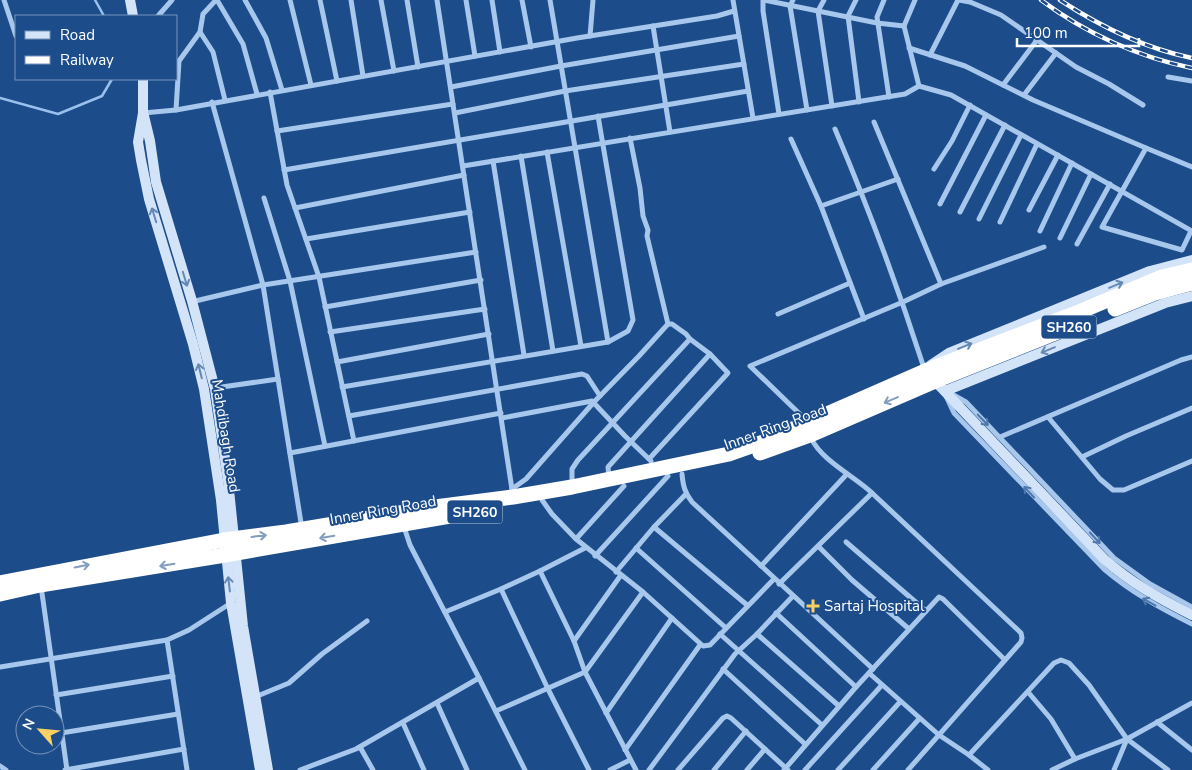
<svg xmlns="http://www.w3.org/2000/svg" width="1192" height="770" font-family="'Nunito Sans',sans-serif">
<rect width="100%" height="100%" fill="#1c4d8a"/>
<g fill="none" stroke-linecap="round" stroke-linejoin="round">
<g stroke="#9ac1ee" stroke-width="2.5">
<polyline points="95,0 104,16"/>
<polyline points="0,98 58,114 102,96 112,79"/>
</g>
<g stroke="#a7c7ec" stroke-width="5">
<polyline points="4,0 16,36"/>
<polyline points="217,0 243,44 257,94"/>
<polyline points="245,0 266,38 282,90"/>
<polyline points="290,0 311,85"/>
<polyline points="320,0 337,81"/>
<polyline points="351,0 363,76"/>
<polyline points="381,0 394,71"/>
<polyline points="407,0 418,67"/>
<polyline points="437,0 513,496"/>
<polyline points="466,0 475,56"/>
<polyline points="492,0 500,52"/>
<polyline points="522,0 531,47"/>
<polyline points="733,0 753,118"/>
<polyline points="763,0 763,11 779,114"/>
<polyline points="764,0 877,23 904,26 915,0"/>
<polyline points="793,0 790,6 807,110"/>
<polyline points="824,0 818,11 832,106"/>
<polyline points="856,0 848,16 859,102"/>
<polyline points="884,0 877,17 889,97"/>
<polyline points="959,0 970,2 1001,15 1076,67 1109,84 1143,105"/>
<polyline points="158,16 172,0"/>
<polyline points="653,26 670,132"/>
<polyline points="200,32 213,52 225,100"/>
<polyline points="590,36 593,0"/>
<polyline points="909,48 965,66 1033,100 1146,148 1102,227 1182,250 1191,231"/>
<polyline points="930,55 958,0"/>
<polyline points="1168,77 1192,81"/>
<polyline points="1003,85 1037,40"/>
<polyline points="919,86 951,95 1192,231"/>
<polyline points="451,87 561,66 739,36"/>
<polyline points="270,92 287,185 319,277 354,441"/>
<polyline points="1024,95 1056,53"/>
<polyline points="212,102 263,285 302,529"/>
<polyline points="176,110 179,61 200,32 203,14 216,0"/>
<polyline points="143,113 176,110 577,38 717,16 734,11"/>
<polyline points="455,113 565,91 744,64"/>
<polyline points="598,116 633,320 628,331 608,342"/>
<polyline points="874,122 941,284"/>
<path d="M 835,129 C 868,207 898,287 924,368"/>
<polyline points="277,131 453,104"/>
<polyline points="630,138 640,188 643,216 648,230 647,236 668,324"/>
<polyline points="791,139 821,206"/>
<polyline points="1146,148 1192,167"/>
<polyline points="547,152 581,346"/>
<polyline points="521,156 553,351"/>
<polyline points="493,161 524,355"/>
<polyline points="463,166 905,94 919,86 904,26"/>
<polyline points="934,169 952,141 970,105"/>
<polyline points="284,170 748,91"/>
<polyline points="264,198 290,281 325,446"/>
<polyline points="940,204 986,115"/>
<polyline points="295,208 464,175"/>
<polyline points="1029,210 1058,155"/>
<polyline points="960,212 1005,125"/>
<polyline points="979,219 1021,135"/>
<polyline points="1000,222 1037,144"/>
<polyline points="1040,231 1072,163"/>
<polyline points="1060,238 1091,174"/>
<polyline points="306,239 470,212"/>
<polyline points="1077,244 1110,184"/>
<polyline points="191,302 263,285 476,252"/>
<polyline points="325,307 481,280"/>
<polyline points="778,314 850,283"/>
<polyline points="864,319 821,206 898,179"/>
<polyline points="330,332 485,309"/>
<polyline points="337,362 489,334"/>
<polyline points="342,387 608,342 550,0"/>
<polyline points="215,388 278,379"/>
<polyline points="950,393 966,402 1114,558 1150,584 1192,607"/>
<path d="M 946,396 L 954,413 L 1104,569 C 1131,592 1160,608 1192,624"/>
<polyline points="349,416 582,374 587,376 600,396"/>
<polyline points="1048,417 1100,479 1113,490 1124,490 1192,461"/>
<polyline points="502,418 592,401 625,436 651,461"/>
<polyline points="807,421 750,366 903,302 941,284 1044,247"/>
<polyline points="1000,437 1181,360 1192,357"/>
<path d="M 811,438 C 822,461 854,476 872,493 L 1021,633 L 1022,638 L 1021,642 L 908,770"/>
<polyline points="290,453 501,413"/>
<polyline points="1082,457 1126,436 1192,408"/>
<polyline points="649,459 728,373 710,354 690,339 686,334 672,324 668,324"/>
<path d="M 682,474 C 683,486 685,493 692,502 L 873,669"/>
<polyline points="609,478 608,467 710,354"/>
<polyline points="572,486 572,469 578,460 690,339"/>
<polyline points="512,489 526,479 594,402 639,356 668,324"/>
<polyline points="542,500 552,514 576,539 643,592 703,646 710,645 774,579"/>
<polyline points="404,527 410,545 479,678 525,770"/>
<polyline points="654,527 747,605"/>
<polyline points="576,539 624,486"/>
<polyline points="846,542 926,611"/>
<polyline points="819,547 852,580 909,629"/>
<polyline points="585,548 540,571 574,641 585,672 636,770"/>
<polyline points="636,548 726,628"/>
<polyline points="595,556 668,476"/>
<polyline points="761,566 847,474"/>
<polyline points="616,572 654,527 686,494"/>
<polyline points="779,584 872,493"/>
<polyline points="41,586 67,770"/>
<polyline points="501,589 548,689 589,770"/>
<polyline points="445,612 501,589 540,571"/>
<polyline points="776,613 856,687 784,770"/>
<polyline points="720,634 822,725"/>
<polyline points="757,634 839,706"/>
<polyline points="167,640 189,630 231,603"/>
<polyline points="574,641 621,575"/>
<polyline points="0,667 167,640 187,770"/>
<polyline points="723,669 805,744"/>
<polyline points="869,673 939,735 969,755 988,770"/>
<polyline points="856,687 939,597 943,599 1005,660"/>
<polyline points="1028,692 1051,719 1075,759"/>
<polyline points="56,695 173,676"/>
<polyline points="255,697 289,683 322,654 367,621"/>
<polyline points="437,703 467,770"/>
<polyline points="496,711 585,672 643,592"/>
<polyline points="606,713 672,618"/>
<polyline points="1157,722 1192,750"/>
<polyline points="403,723 424,770"/>
<polyline points="61,733 178,714"/>
<polyline points="360,747 373,770"/>
<polyline points="625,750 700,645"/>
<polyline points="969,755 1054,663 1061,660 1069,663 1089,685 1127,739 1168,770"/>
<polyline points="0,766 6,770"/>
<polyline points="65,770 184,749"/>
<polyline points="300,770 356,749 479,678"/>
<polyline points="610,770 630,760"/>
<polyline points="649,770 735,654 757,634 793,596"/>
<polyline points="678,770 723,718 727,716 731,718 788,770"/>
<polyline points="714,770 746,731"/>
<polyline points="747,770 765,749"/>
<polyline points="805,770 882,685"/>
<polyline points="838,770 900,702"/>
<polyline points="873,770 919,719"/>
<polyline points="1052,770 1075,759 1127,739 1192,703"/>
<polyline points="1114,770 1127,739"/>
</g>
<g stroke="#d3e4f9" stroke-width="10">
<polyline points="130,0 133,16"/>
<polyline points="143,79 143,113 138,142 141,160 149,199 193,344 204,389 221,500 231,603 260,770"/>
<polyline points="144,116 150,141 156,182 192,301 215,389 228,480 243,626 268,770"/>
<polyline points="931,365 949,353 1150,271 1192,260"/>
<path d="M 935,381 L 1104,559 C 1131,583 1160,599 1192,615"/>
<polyline points="945,391 1165,303 1192,296"/>
</g>
<g stroke="#fff" stroke-width="15">
<polyline points="1115,309 1155,293 1192,283"/>
<polyline points="760,453 810,435 935,381 1075,325"/>
<polyline points="0,583 224,540 286,532 435,507 513,497 572,487 729,454 763,442 925,371 1079,312 1162,277 1192,270"/>
<polyline points="0,594 40,585 225,555 479,511"/>
</g>
<g stroke="#fff" stroke-width="4.5">
<g id="rail">
<path d="M 1041,0 C 1085,33 1138,57 1192,68"/>
<path d="M 1060,0 C 1101,27 1144,48 1192,58"/>
</g>
</g>
<use href="#rail" stroke="#1c4d8a" stroke-width="2.5" stroke-dasharray="8" stroke-linecap="butt"/>
</g>
<defs><path id="oneway-shaft" d="M-6 0H5M1.5-3L5.5 0L1.5 3" fill="none" stroke-width="1.6" stroke-linecap="round" stroke-linejoin="round" transform="scale(1.25)"/></defs>
<g stroke="#6589b6">
<use href="#oneway-shaft" transform="translate(154 215) rotate(-107)"/>
<use href="#oneway-shaft" transform="translate(185 279) rotate(73)"/>
<use href="#oneway-shaft" transform="translate(1116 285) rotate(-22)"/>
<use href="#oneway-shaft" transform="translate(965 346) rotate(-22)"/>
<use href="#oneway-shaft" transform="translate(1048 350) rotate(158)"/>
<use href="#oneway-shaft" transform="translate(200 371) rotate(-104)"/>
<use href="#oneway-shaft" transform="translate(229 584) rotate(-97)"/>
</g>
<g stroke="#829dbf">
<use href="#oneway-shaft" transform="translate(891 400) rotate(157)"/>
<use href="#oneway-shaft" transform="translate(259 536) rotate(-7)"/>
<use href="#oneway-shaft" transform="translate(327 537) rotate(170)"/>
<use href="#oneway-shaft" transform="translate(167 565) rotate(171)"/>
<use href="#oneway-shaft" transform="translate(82 566) rotate(-11)"/>
</g>
<g stroke="#4d78ac">
<use href="#oneway-shaft" transform="translate(983 420) rotate(46)"/>
<use href="#oneway-shaft" transform="translate(1029 492) rotate(-133)"/>
<use href="#oneway-shaft" transform="translate(1095 538) rotate(47)"/>
<use href="#oneway-shaft" transform="translate(1149 602) rotate(-151)"/>
</g>
<path fill="#fdd064" stroke="#1c4d8a" stroke-width="2" d="M810.5 598.5h5v5h5v5h-5v5h-5v-5h-5v-5h5z"/>
<g text-anchor="middle" dominant-baseline="central" stroke-width="4" stroke-linejoin="round" paint-order="stroke">
<g fill="#1c4d8a" stroke="#bbcadc" stroke-width="1">
<rect x="1041.5" y="315.5" width="55" height="23" rx="4"/>
<rect x="447.5" y="500.5" width="55" height="23" rx="4"/>
</g>
<g font-size="14" font-weight="bold" fill="#fff">
<text x="1069" y="327">SH260</text>
<text x="475" y="512">SH260</text>
</g>
<g font-size="15" fill="#fff" stroke="#1c4d8a">
<text transform="translate(775 427) rotate(-20)">Inner Ring Road</text>
<text transform="translate(226 436) rotate(81)">Mahdibagh Road</text>
<text transform="translate(383 510) rotate(-10)">Inner Ring Road</text>
</g>
<g font-size="15" fill="#fff" stroke="#1c4d8a" text-anchor="start">
<text x="824" y="606">Sartaj Hospital</text>
</g>
</g>
<rect x="15" y="15" width="162" height="65" fill="#1c4d8a" stroke="#7794b9"/>
<rect x="25" y="31" width="25" height="8" fill="#d3e4f9" stroke="#7794b9"/>
<text x="60" y="40" font-size="15" fill="#ffffff">Road</text>
<rect x="25" y="56" width="25" height="8" fill="#ffffff" stroke="#7794b9"/>
<text x="60" y="65" font-size="15" fill="#ffffff">Railway</text>
<g transform="translate(40 730) rotate(297)"><circle r="24" fill="#1c4d8a" stroke="#7794b9"/>
<path d="M0-4L9 19L0 12L-9 19Z" fill="#fdd064"/>
<text y="-8" font-size="14" font-weight="bold" text-anchor="middle" fill="#ffffff">N</text>
</g>
<path d="M1017 38v8h122v-8" fill="none" stroke="#ffffff" stroke-width="2.5"/>
<text x="1024" y="38" font-size="15" fill="#ffffff" stroke="#1c4d8a" stroke-width="4" paint-order="stroke">100 m</text>
</svg>
